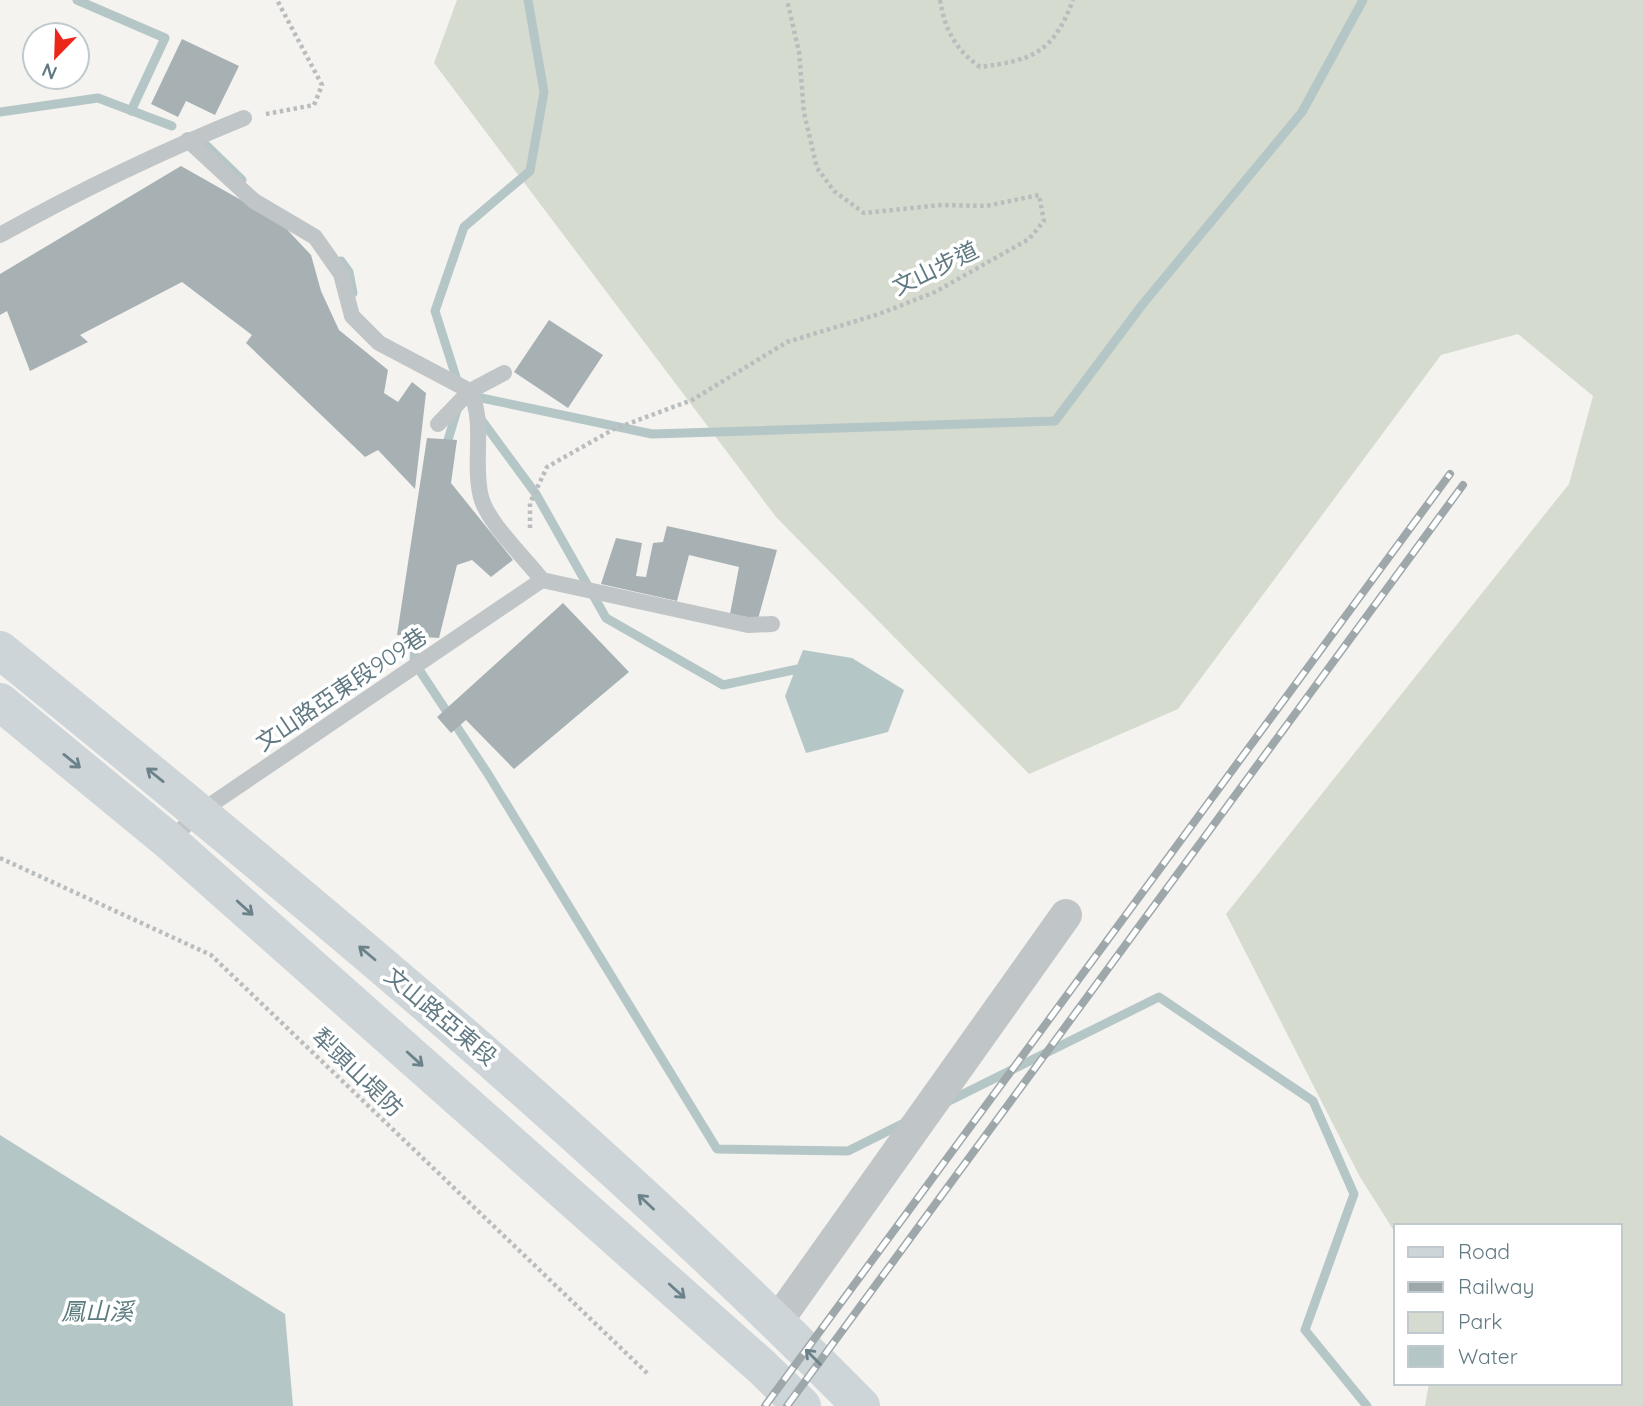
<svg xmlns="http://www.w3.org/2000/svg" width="1643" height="1406" font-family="Quicksand,'Noto Sans TC',sans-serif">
<rect width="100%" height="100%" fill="#f4f3ef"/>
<polygon fill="#d6dbd0" points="457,0 1643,0 1643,1406 1425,1406 1429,1383 1620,1383 1620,1226 1396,1226 1396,1234 1360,1177 1226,914 1569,484 1593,396 1518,334 1441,355 1178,709 1029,774 776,517 434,63"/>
<g fill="#b5c6c7">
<polygon points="803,650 852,658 904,690 888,732 806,753 785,696"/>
<polygon points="0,1135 285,1314 293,1406 0,1406"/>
</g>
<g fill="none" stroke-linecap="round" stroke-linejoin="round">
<g stroke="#b5c6c7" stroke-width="9">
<polyline points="77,0 165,38 131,111"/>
<polyline points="0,112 98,98 172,126"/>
<polyline points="206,145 242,180"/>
<polyline points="341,261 349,272 353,293"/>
<polyline points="456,377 435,311 464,227 530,171 544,92 528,0"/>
<polyline points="472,396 652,434 1055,421 1142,305 1302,112 1363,0"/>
<polyline points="480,418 536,494 606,618 723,685 798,669 804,670"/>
<polyline points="445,450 457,410"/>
<polyline points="416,625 414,662 488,774 717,1149 848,1151 904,1123"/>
<polyline points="945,1103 1159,997 1313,1101 1354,1194 1305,1330 1367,1406"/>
</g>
</g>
<g fill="#a7b1b4">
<polygon points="182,39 239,66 215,115 186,101 178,117 151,104"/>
<polygon points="181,166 280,222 311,255 321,291 339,330 388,370 384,393 398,402 412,382 426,393 415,489 378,450 365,457 246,343 252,335 182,282 80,335 88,342 30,371 7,311 0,315 0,274"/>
<polygon points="549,320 603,355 568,408 514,372"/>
<polygon points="427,438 457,440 451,483 513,560 491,577 472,560 457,565 439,638 397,635"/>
<polygon points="667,526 777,550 758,619 730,614 739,567 689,555 677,601 601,584 616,538 642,543 636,576 646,577 653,543 663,542"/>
<polygon points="563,603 629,672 514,769 466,720 451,733 437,717"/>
</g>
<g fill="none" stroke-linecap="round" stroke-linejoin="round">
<g stroke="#babdbe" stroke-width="4.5" stroke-dasharray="3.5 3.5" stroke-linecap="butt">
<path d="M 940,0 C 945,30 955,49 980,67 C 1033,60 1053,53 1073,0"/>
<polyline points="266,114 314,105 322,85 277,0"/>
<polyline points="530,528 530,503 547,467 614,429 692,400 787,342 879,314 935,292 1029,239 1044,221 1039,195 986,206 941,205 864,213 834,191 817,168 804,113 799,52 787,0"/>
<polyline points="0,858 211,955 649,1375"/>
</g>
<g stroke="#c0c5c7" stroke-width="16">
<polyline points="188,140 254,201 315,237 341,274 352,316 379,343 470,391 438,424"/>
<path d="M 0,235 C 79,191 160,152 244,118"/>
<path d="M 504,373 L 470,391 C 486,423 472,462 481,497 C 487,522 526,559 542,580 L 748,625 L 772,624"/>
<polyline points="169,841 200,812 542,580"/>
</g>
<polyline stroke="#c0c5c7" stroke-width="32" points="776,1323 1066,915"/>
<g stroke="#cdd5d8" stroke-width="38">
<path d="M 0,650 C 296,890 592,1134 861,1406"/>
<polyline points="0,702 169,841 762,1367 802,1406"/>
</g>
<g stroke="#9ea8ab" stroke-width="8">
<g id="rail">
<polyline points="765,1406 1450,474"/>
<polyline points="787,1406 1463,485"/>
</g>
</g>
<use href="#rail" stroke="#fff" stroke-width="5" stroke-dasharray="16" stroke-linecap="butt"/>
</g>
<defs><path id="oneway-shaft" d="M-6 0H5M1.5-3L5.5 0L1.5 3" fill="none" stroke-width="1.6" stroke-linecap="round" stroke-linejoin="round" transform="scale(1.75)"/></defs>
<g stroke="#6c828b">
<use href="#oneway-shaft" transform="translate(72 761) rotate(39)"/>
<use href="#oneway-shaft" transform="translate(155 775) rotate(-141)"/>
<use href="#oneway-shaft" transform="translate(245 908) rotate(42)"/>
<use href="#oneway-shaft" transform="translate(367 953) rotate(-140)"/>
<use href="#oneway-shaft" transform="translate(415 1059) rotate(42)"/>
<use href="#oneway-shaft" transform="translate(646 1202) rotate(-137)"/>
<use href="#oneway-shaft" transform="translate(677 1291) rotate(42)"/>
<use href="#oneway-shaft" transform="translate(813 1357) rotate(-135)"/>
</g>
<g text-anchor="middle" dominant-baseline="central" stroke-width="7" stroke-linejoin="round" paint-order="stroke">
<g font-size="23" fill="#617982" stroke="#fff">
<text transform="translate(935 268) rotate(-26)">文山步道</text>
<text transform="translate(341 689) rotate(-34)">文山路亞東段909巷</text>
<text transform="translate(441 1016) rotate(40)">文山路亞東段</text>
<text transform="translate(358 1072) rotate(44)">犁頭山堤防</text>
</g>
<g font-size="24" font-style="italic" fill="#5d7c7f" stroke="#fff">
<text x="97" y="1311">鳳山溪</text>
</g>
</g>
<rect x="1394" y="1224" width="228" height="161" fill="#ffffff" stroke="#c0c9cd" stroke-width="2"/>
<rect x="1408" y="1247" width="35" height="10" fill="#cdd5d8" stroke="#c0c9cd" stroke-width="2"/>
<text x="1458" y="1259" font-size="21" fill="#617982">Road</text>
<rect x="1408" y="1282" width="35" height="10" fill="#9ea8ab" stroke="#c0c9cd" stroke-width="2"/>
<text x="1458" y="1294" font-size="21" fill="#617982">Railway</text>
<rect x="1408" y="1312" width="35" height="21" fill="#d6dbd0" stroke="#c0c9cd" stroke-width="2"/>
<text x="1458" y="1329" font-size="21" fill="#617982">Park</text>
<rect x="1408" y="1346" width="35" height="21" fill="#b5c6c7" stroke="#c0c9cd" stroke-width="2"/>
<text x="1458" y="1364" font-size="21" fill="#617982">Water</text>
<g transform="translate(56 56) rotate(203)"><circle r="33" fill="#ffffff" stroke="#c0c9cd" stroke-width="2"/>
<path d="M0-5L12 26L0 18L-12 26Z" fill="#ea2719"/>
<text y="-10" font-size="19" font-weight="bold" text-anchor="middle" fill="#617982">N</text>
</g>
</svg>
